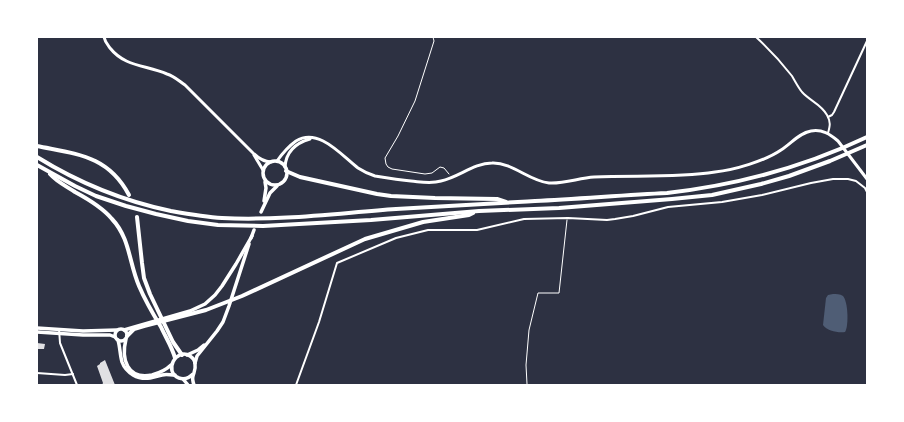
<svg xmlns="http://www.w3.org/2000/svg" width="904" height="422" font-family="Bitter,serif">
<rect width="100%" height="100%" fill="#2d3142"/>
<path fill="#4f5d75" d="M 833,294 C 836,294 840,294 843,296 C 848,301 849,326 845,332 C 838,333 827,331 823,325 L 826,298 L 828,295 Z"/>
<g fill="#e0e0e3">
<polygon points="37,343 45,344 44,349 37,349"/>
<polygon points="105,360 115,385 102,385 103,383 97,366 100,364 100,363"/>
</g>
<g fill="none" stroke-linecap="round" stroke-linejoin="round">
<g stroke="#fff" stroke-width="1">
<polyline points="433,37 434,41 415,101 398,136 385,158 386,164 388,167 392,169 425,174 432,173 440,167 444,168 449,174"/>
<polyline points="527,385 527,384 526,365 529,330 538,293 559,293 567,220"/>
</g>
<g stroke="#fff" stroke-width="2">
<path d="M 756,37 C 769,49 781,62 792,76 C 795,81 798,87 802,92 C 810,101 821,104 827,115 C 831,122 830,126 828,133"/>
<polyline points="828,117 832,115 834,112 867,41"/>
<polyline points="59,329 60,343 77,385"/>
<polyline points="37,373 65,375 73,374"/>
<polyline points="296,385 319,322 337,263 396,238 428,230 477,230 524,219 568,218 607,220 615,219 633,216 668,207 722,202 762,195 811,183 833,179 848,179 856,181 865,188 867,192"/>
</g>
<g stroke="#fff" stroke-width="3">
<path d="M 104,37 C 105,42 107,44 110,48 C 125,67 146,65 167,74 C 174,76 179,81 185,85 L 252,152 C 257,157 264,162 271,162"/>
<polyline points="254,155 263,170"/>
<path d="M 277,161 C 282,154 289,146 296,141 C 319,127 342,156 358,168 C 364,172 369,174 375,176 C 387,178 399,180 411,181 C 422,182 431,184 441,181 C 459,177 474,163 492,163 C 512,162 529,181 549,183 C 564,184 579,178 594,177 C 634,175 675,178 715,172 C 734,170 765,161 781,150 C 791,144 799,133 811,131 C 822,129 830,134 838,141 L 867,179"/>
<path d="M 285,167 C 286,151 296,143 310,139"/>
</g>
<g stroke="#fff" stroke-width="3.5">
<circle cx="275" cy="173" r="12"/>
<polyline points="264,201 266,188 265,182"/>
<polyline points="261,212 270,193 277,186"/>
<polyline points="251,238 254,230"/>
<polyline points="37,328 83,331 117,330"/>
<circle cx="121" cy="335" r="6"/>
<polyline points="124,330 190,311 205,304 215,295 222,286 236,264 252,236"/>
<polyline points="37,332 83,335 110,335 115,337"/>
<path d="M 126,339 C 121,359 127,380 152,375 C 159,373 166,370 171,365"/>
<path d="M 118,340 C 120,347 120,355 122,362 C 126,373 138,380 150,378 C 154,377 158,376 162,375 C 166,374 170,375 175,375"/>
<polyline points="187,355 198,350 204,345"/>
<polyline points="195,363 197,356 217,331 223,322 229,306 249,244"/>
<path d="M 193,374 C 189,378 185,380 179,378 C 163,372 176,347 190,356 C 193,358 195,361 195,364 C 196,369 194,372 193,376 C 192,379 193,382 194,385"/>
<polyline points="183,379 188,385"/>
</g>
<g stroke="#fff" stroke-width="4">
<path d="M 37,146 C 76,154 108,155 129,195"/>
<path d="M 37,157 C 79,183 123,201 171,211 C 188,214 205,217 222,218 C 280,221 339,213 396,209 C 443,206 489,204 535,201 C 579,199 623,195 667,193 C 737,185 804,167 867,137"/>
<polyline points="37,165 75,186 96,196 126,206 156,214 188,221 218,225 263,226 371,220 479,211 559,208 672,199 712,195 761,184 789,176 830,161 867,145"/>
<polyline points="286,171 300,177 377,194 391,196 435,198 497,199 506,202"/>
<path d="M 50,174 C 57,182 66,186 75,192 C 88,199 102,207 112,219 C 130,238 129,263 139,286 C 145,300 153,314 161,327 C 166,338 172,347 175,358"/>
<polyline points="137,217 142,263 144,278 150,294 173,342 182,355"/>
<polyline points="127,336 134,329 144,326 206,310 242,296 365,239 423,222 469,215 473,213"/>
</g>
</g>
<rect width="904" height="422" fill="none" stroke="#ffffff" stroke-width="76"/>
</svg>
